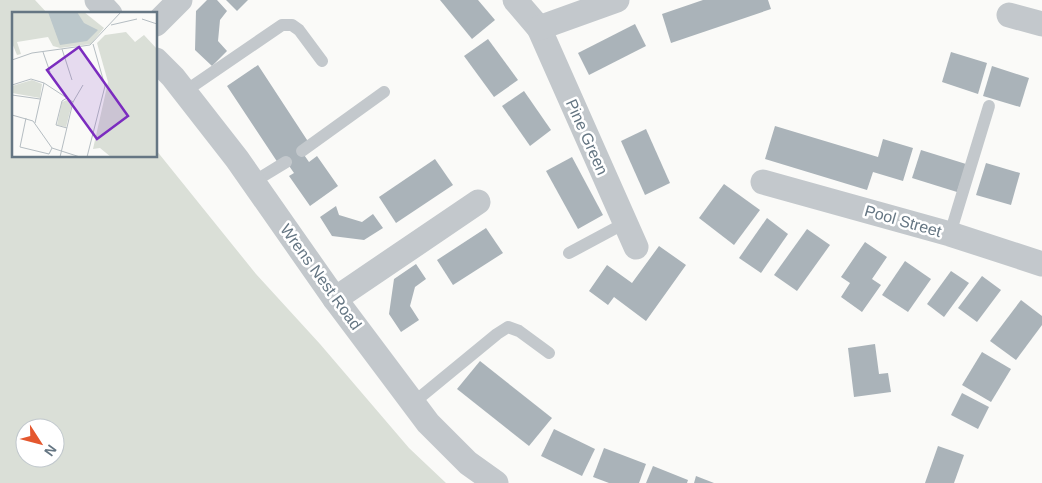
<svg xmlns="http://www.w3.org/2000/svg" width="1042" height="483" font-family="Arial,sans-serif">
<rect width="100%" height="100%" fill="#fafaf8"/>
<path fill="#dadfd7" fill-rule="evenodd" d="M 0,0 L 35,0 L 48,14 L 14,14 L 14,156 L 156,156 L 156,150 L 256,274 L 320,344 L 409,448 L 446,483 L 0,483 ZM 25,428 L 55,428 L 55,458 L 25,458 Z"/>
<g fill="#aab3b9">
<polygon points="207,0 217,0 227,11 220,20 218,41 227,51 212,66 195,50 196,11"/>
<polygon points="226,0 248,0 237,11"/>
<polygon points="440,0 478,0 495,20 472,39"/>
<polygon points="703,0 768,0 771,9 671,43 662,14"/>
<polygon points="635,24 646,46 589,75 578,53"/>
<polygon points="488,39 518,80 494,97 464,56"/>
<polygon points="951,52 987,63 978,94 942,82"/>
<polygon points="258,65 309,143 300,149 309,162 317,156 338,186 310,206 289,176 294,173 285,160 278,163 227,86"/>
<polygon points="992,66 1029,78 1020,107 983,96"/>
<polygon points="524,91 551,130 530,146 502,106"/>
<polygon points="775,126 878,157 883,139 913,148 903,181 873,172 867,190 765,159"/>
<polygon points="646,129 670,183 645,195 621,141"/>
<polygon points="921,150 966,164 957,192 912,178"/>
<polygon points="572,157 603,215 578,229 546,171"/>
<polygon points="435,159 453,185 396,223 379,197"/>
<polygon points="986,163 1020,173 1011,205 976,195"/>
<polygon points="724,184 760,210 734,245 699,218"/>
<polygon points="336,206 339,215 362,222 373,214 383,228 364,240 332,236 320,217"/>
<polygon points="767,218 788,234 761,273 739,258"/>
<polygon points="486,228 503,253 453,285 437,260"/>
<polygon points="807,229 830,245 797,291 774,275"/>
<polygon points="865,242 887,257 872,279 881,285 862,312 841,297 850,283 841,277"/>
<polygon points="659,246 686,265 646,321 614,297 608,305 589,291 607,265 632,283"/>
<polygon points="905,261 931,279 908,312 882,295"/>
<polygon points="416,264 426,279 415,287 410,306 419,320 401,332 389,314 394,279"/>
<polygon points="951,271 969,283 944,317 927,304"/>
<polygon points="982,276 1001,290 977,322 958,308"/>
<polygon points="1021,300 1042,316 1042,325 1016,360 990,341"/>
<polygon points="875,344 879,374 888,373 891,392 854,397 848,348"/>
<polygon points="982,352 1011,369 991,402 962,385"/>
<polygon points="480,361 552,418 529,446 457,389"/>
<polygon points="962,393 989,407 978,429 951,415"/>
<polygon points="554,429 595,449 582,476 541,456"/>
<polygon points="938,446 964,455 954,483 925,483"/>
<polygon points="604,448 646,464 639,483 609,483 593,477"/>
<polygon points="653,466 688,480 687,483 646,483"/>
<polygon points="696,476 714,483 694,483"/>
</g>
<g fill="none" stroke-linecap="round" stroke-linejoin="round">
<g stroke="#c3c8cc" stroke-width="12">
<polyline points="184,92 282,25 292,25 299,30 322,61"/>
<polyline points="302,151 384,92"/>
<polyline points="253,182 286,162"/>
<polyline points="950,234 989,106"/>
<polyline points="569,253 625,223"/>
<polyline points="413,403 497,334 508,327 519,331 549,353"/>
</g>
<g stroke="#c3c8cc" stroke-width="25">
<polyline points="97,0 110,14"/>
<polyline points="515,0 539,28 636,247"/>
<polyline points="1009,15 1042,24"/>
<polyline points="156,24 180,0"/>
<polyline points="539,28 617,0"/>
<polyline points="156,60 173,77 237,159 335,299 428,423 468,463 496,483"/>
<polyline points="763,182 950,234 1042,264"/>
<polyline points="335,299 478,202"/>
</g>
</g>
<g text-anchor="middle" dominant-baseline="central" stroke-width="5" stroke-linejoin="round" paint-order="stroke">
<g font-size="16" fill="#657683" stroke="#fff">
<text transform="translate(587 137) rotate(66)">Pine Green</text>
<text transform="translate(903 221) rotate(16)">Pool Street</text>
<text transform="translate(321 277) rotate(54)">Wrens Nest Road</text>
</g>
</g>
<g transform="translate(12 12)">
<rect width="145" height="145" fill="#fafaf8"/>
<path d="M 0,0 L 72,0 L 92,16 L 79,32 L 48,36 L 41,34 L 36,25 L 5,30 L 9,42 L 5,43 L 0,31 ZM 114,20 L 123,30 L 132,23 L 145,37 L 145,145 L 99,145 L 88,136 L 81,137 L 96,70 L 85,31 L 93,23 ZM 20,68 L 30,72 L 28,86 L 0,81 L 0,74 ZM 55,88 L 60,92 L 54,115 L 45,113 L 50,90 Z" fill="#dadfd7"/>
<path d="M 36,0 L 65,0 L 72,11 L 86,18 L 75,29 L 48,33 Z" fill="#bbc7cb"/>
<path fill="none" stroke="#b5bdc2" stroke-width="1" d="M 130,7 L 145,12M 99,13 L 125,7M 50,37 L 60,68M 31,40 L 38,60M 0,48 L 20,41 L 78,33 L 109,0M 32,71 L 55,86M 0,73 L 19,67 L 32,71 L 23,111M 0,83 L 28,87M 0,103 L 21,109 L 40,136 L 68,145M 14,106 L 8,135 L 37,142 L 40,136M 55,116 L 44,113 L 50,89 L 55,86 L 61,90M 48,145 L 61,90 L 71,73M 75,145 L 93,74 L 81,32"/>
<path fill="#7b2cbf" fill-opacity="0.15" stroke="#7b2cbf" stroke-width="2.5" d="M 67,35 L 116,104 L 85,127 L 35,58 Z"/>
<rect width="145" height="145" fill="none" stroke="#657683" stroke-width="2.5"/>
</g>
<g transform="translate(40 443) rotate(126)"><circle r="24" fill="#ffffff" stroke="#c1c8cd"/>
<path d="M0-4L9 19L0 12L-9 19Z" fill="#e4572e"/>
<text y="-8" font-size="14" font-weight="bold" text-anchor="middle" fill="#657683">N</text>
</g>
</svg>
